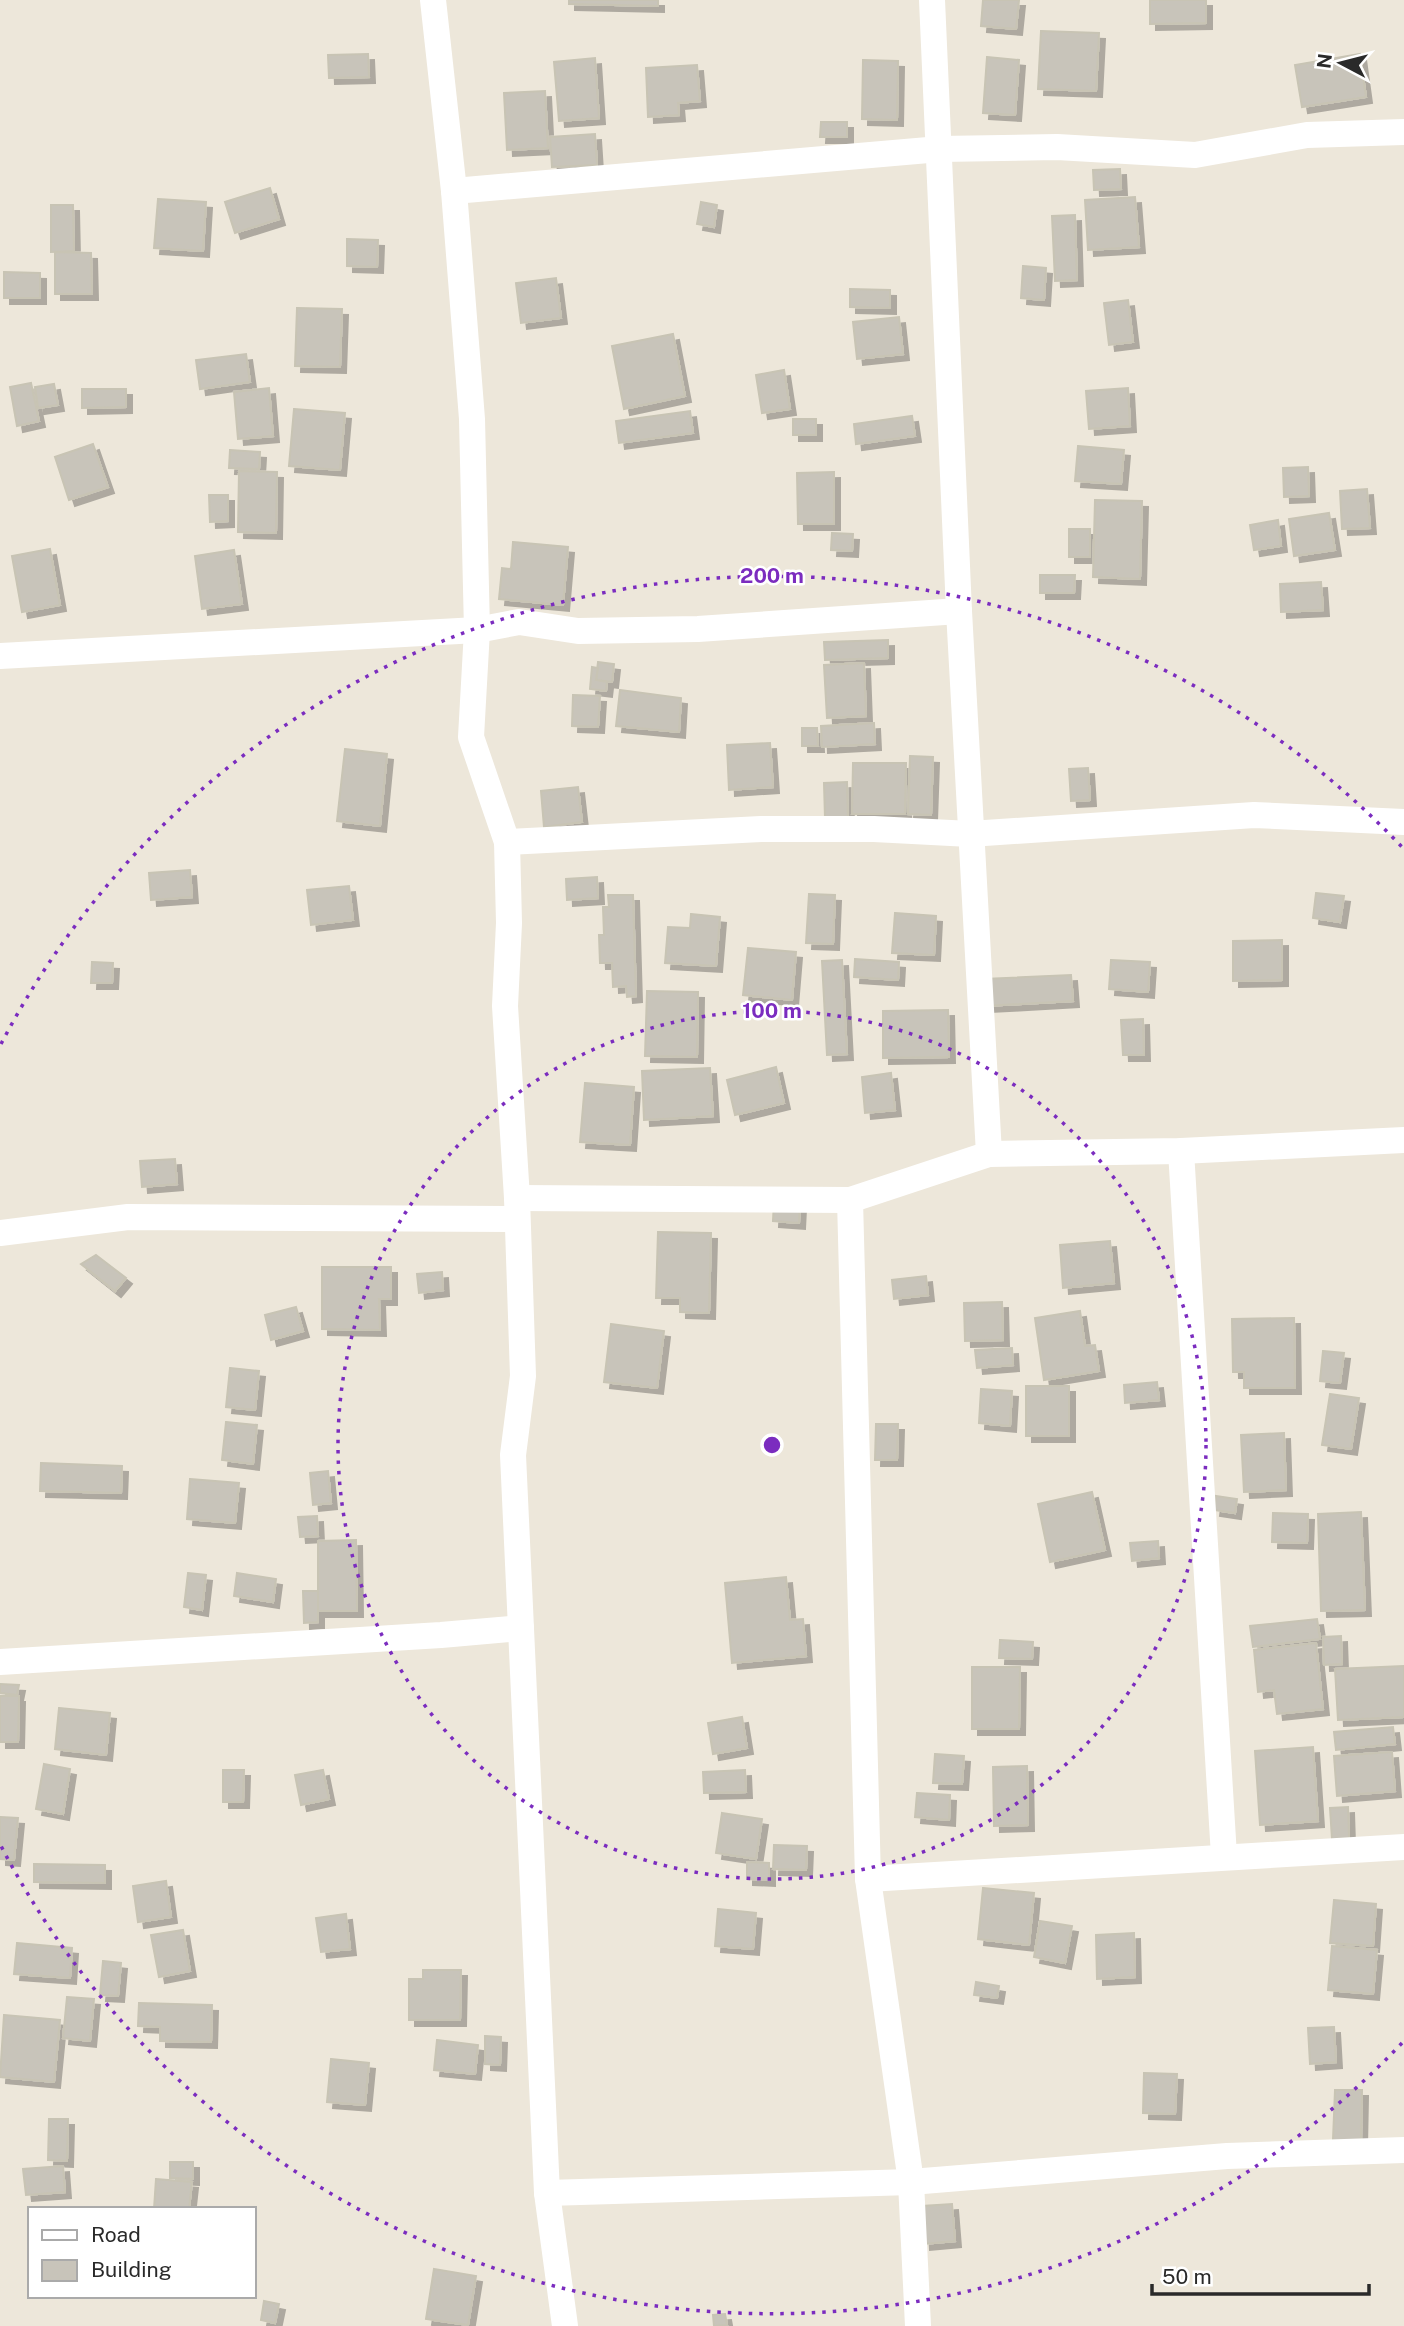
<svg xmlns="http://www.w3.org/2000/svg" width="1404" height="2326" font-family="'Public Sans',sans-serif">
<defs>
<filter id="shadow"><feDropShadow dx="6" dy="6" stdDeviation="0" flood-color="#0004"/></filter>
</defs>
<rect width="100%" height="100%" fill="#ede7da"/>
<g fill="#c8c4ba" stroke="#c8c4b4" stroke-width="2" filter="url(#shadow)">
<polygon points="569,0 658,0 658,6 569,4"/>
<polygon points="983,0 1019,0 1016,29 981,26"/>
<polygon points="1150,0 1206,0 1206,23 1150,24"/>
<polygon points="1041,31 1099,33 1096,91 1038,89"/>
<polygon points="368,54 369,77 329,78 328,55"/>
<polygon points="1360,54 1366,97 1302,107 1295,65"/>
<polygon points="987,57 1019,60 1015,115 983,113"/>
<polygon points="595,58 599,118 559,121 554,62"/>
<polygon points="863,60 898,61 897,120 862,119"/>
<polygon points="697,65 700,101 678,103 679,115 648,117 646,68"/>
<polygon points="545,91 548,148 507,150 504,93"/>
<polygon points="821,122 847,122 847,137 820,137"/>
<polygon points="595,134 597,165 552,167 550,137"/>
<polygon points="1120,169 1121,189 1094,190 1093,170"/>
<polygon points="270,188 279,219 235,233 225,202"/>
<polygon points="1135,197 1139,247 1088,250 1085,200"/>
<polygon points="158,199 206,202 203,251 154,248"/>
<polygon points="701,202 717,205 714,227 697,224"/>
<polygon points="51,205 73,205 74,251 51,252"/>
<polygon points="1075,215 1077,280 1055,281 1052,216"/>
<polygon points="347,239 378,240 377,267 347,266"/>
<polygon points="55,252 91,253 92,294 55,294"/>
<polygon points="1023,266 1046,268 1044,300 1021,298"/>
<polygon points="4,272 40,273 40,298 4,298"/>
<polygon points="556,278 561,318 521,323 516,283"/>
<polygon points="850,289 890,290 890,308 850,307"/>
<polygon points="1128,300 1133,342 1109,345 1104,303"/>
<polygon points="297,308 342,309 340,367 295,366"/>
<polygon points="899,317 903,354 857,359 853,322"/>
<polygon points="673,334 685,396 624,409 612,346"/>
<polygon points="246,354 250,382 200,389 196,360"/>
<polygon points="784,370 790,409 762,413 756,375"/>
<polygon points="31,383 39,421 17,426 10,387"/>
<polygon points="54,384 58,405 38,408 35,387"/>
<polygon points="269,388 273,436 238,439 234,392"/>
<polygon points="1128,388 1130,426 1089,429 1086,391"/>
<polygon points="82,389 126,389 126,407 82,408"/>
<polygon points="294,409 345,413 340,470 289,466"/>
<polygon points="690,411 693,433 619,443 616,421"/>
<polygon points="912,416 915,436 856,444 854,424"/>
<rect x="793" y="419" width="23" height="16"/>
<polygon points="93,444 108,487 69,500 55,457"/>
<polygon points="1078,446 1124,450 1121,484 1075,481"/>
<polygon points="230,450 260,452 259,469 229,468"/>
<polygon points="1308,467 1309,496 1284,497 1283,468"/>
<polygon points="239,471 277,472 276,533 238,532"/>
<polygon points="834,472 834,524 798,524 797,473"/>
<polygon points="1367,489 1370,528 1342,529 1340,491"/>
<polygon points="209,495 228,495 228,521 210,522"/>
<polygon points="1095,500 1142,501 1140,579 1093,577"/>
<polygon points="1329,513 1335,550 1294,556 1289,519"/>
<polygon points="1278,520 1281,546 1254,550 1250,525"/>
<rect x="1069" y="529" width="21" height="28"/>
<polygon points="832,533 853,534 852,551 831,550"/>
<polygon points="513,542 568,547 563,605 499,599 502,568 511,569"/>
<polygon points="50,549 60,605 22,612 12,556"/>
<polygon points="234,550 242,604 202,609 195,556"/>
<polygon points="1040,575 1075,575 1074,593 1040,593"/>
<polygon points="1321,582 1323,610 1281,612 1280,584"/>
<polygon points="888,640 888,658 825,660 824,642"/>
<polygon points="598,662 614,664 612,682 596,680"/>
<polygon points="864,663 866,716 827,718 824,665"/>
<polygon points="592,667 598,668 596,680 607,682 606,691 590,689"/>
<polygon points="620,690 681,698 679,732 616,726"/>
<polygon points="573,695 600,696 598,727 572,726"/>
<polygon points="874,723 875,744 822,747 821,726"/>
<polygon points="802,728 817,728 818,746 802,746"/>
<polygon points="770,743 773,787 729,790 727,745"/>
<polygon points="345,749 387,754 380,826 337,821"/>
<polygon points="910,756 933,757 931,815 908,814"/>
<polygon points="853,763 906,763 905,814 852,814"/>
<polygon points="1088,768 1090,800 1071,801 1069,769"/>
<polygon points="847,782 848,817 825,818 824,783"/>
<polygon points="578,787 582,822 544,827 541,791"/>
<polygon points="190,870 192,897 151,900 149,873"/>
<polygon points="597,877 598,898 567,900 566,879"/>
<polygon points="349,886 353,920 311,925 307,890"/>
<polygon points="1316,893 1344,896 1340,922 1313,918"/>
<polygon points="809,894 835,895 833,944 806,943"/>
<polygon points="608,895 633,895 636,996 627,997 626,986 613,987 612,963 600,963 599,935 604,935 603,907 609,907"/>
<polygon points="895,913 936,916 934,955 892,953"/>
<polygon points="691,914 720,917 716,966 665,963 668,927 690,928"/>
<polygon points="1282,940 1282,980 1233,981 1233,941"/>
<polygon points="748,948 796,952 792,1000 743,995"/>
<polygon points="855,959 899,962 898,980 854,977"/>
<polygon points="842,960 847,1054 827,1055 822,961"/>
<polygon points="1111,960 1150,962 1148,992 1109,989"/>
<polygon points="92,962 113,963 112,983 91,983"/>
<polygon points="1071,975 1073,1001 985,1006 984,979"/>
<polygon points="647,991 698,992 697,1057 645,1056"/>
<polygon points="948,1010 949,1057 883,1058 883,1011"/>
<polygon points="1143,1019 1144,1055 1123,1055 1121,1020"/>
<polygon points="776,1067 784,1103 735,1115 727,1080"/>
<polygon points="710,1068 713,1116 644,1120 642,1071"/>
<polygon points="891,1073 895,1110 865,1113 862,1077"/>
<polygon points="585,1083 634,1087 630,1145 580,1142"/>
<polygon points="175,1159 177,1184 142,1187 140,1161"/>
<polygon points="774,1201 800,1203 799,1223 773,1221"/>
<polygon points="658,1232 711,1233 709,1313 680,1312 680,1298 656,1298"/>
<polygon points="1110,1241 1114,1283 1063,1288 1060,1245"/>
<polygon points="96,1255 126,1278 115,1291 81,1264"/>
<polygon points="322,1267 391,1267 391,1299 379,1299 380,1330 322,1329"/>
<polygon points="442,1272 443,1290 419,1293 417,1274"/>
<polygon points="926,1276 928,1295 894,1299 892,1280"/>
<polygon points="1002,1302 1003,1340 965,1341 964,1303"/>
<polygon points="296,1307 303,1331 271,1340 265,1315"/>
<polygon points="1080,1311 1085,1346 1095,1345 1099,1371 1044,1380 1035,1318"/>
<polygon points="1294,1318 1295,1388 1244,1388 1244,1372 1233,1372 1232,1319"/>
<polygon points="611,1324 664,1331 657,1388 604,1382"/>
<polygon points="1012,1348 1013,1365 977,1368 975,1350"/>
<polygon points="1323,1351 1344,1353 1340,1383 1320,1381"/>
<polygon points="230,1368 259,1371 255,1410 226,1407"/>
<polygon points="1157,1382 1159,1400 1125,1403 1124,1385"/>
<rect x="1026" y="1386" width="43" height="50"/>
<polygon points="981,1389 1012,1391 1010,1426 979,1423"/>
<polygon points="1330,1394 1359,1398 1351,1449 1322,1445"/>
<polygon points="226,1422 257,1425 253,1464 222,1460"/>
<polygon points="876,1424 898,1424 897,1460 875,1460"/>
<polygon points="1284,1433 1286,1490 1244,1492 1241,1435"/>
<polygon points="41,1463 122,1466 121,1493 40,1491"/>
<polygon points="328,1471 331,1503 313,1505 310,1473"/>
<polygon points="190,1479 239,1483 235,1523 187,1519"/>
<polygon points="1092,1492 1105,1550 1050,1562 1038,1504"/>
<polygon points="1216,1496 1237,1499 1235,1513 1214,1510"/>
<polygon points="1361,1512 1365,1610 1321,1611 1318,1514"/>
<polygon points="1273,1513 1308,1514 1307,1543 1272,1542"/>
<polygon points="317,1516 318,1536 300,1537 298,1517"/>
<polygon points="356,1540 357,1611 318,1611 318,1541"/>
<polygon points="1158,1541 1159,1558 1132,1561 1130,1543"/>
<polygon points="188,1573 206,1575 202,1610 184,1607"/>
<polygon points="237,1573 276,1579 273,1602 234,1596"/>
<polygon points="786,1577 790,1620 803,1619 806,1656 732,1663 725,1583"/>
<polygon points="303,1591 318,1591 318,1622 304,1623"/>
<polygon points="1317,1619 1320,1639 1253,1647 1250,1626"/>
<polygon points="1341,1636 1342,1664 1324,1665 1323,1637"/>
<polygon points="1000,1640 1033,1642 1032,1659 999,1658"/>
<polygon points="1316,1643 1323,1709 1277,1714 1274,1690 1258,1692 1254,1650"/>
<polygon points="1404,1666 1404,1717 1338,1720 1335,1669"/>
<polygon points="972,1667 1020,1667 1019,1729 972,1729"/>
<polygon points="0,1684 19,1685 17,1695 0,1693"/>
<polygon points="0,1696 19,1696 18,1742 0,1742"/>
<polygon points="59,1708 110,1713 106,1755 55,1749"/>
<polygon points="742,1717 747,1748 713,1754 708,1723"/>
<polygon points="1393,1727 1395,1744 1336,1750 1334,1732"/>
<polygon points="1313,1747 1318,1821 1260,1825 1255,1751"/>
<polygon points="1392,1752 1395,1791 1337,1796 1334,1756"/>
<polygon points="935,1754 964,1756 962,1784 933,1783"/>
<polygon points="44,1764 70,1769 63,1814 36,1809"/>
<polygon points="1027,1766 1028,1825 994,1826 993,1767"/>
<polygon points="223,1770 244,1770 243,1802 223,1802"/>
<polygon points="323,1770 329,1799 301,1805 295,1775"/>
<polygon points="745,1770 746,1792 704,1793 703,1772"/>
<polygon points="917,1793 950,1795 949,1820 915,1817"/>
<polygon points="1348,1807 1349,1838 1332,1839 1330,1808"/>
<polygon points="722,1813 762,1819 756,1859 716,1853"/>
<polygon points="0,1817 18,1818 14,1860 0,1859"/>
<polygon points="774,1845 807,1846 806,1870 773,1869"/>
<polygon points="747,1862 769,1863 769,1880 747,1879"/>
<polygon points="34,1864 105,1865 105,1883 34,1882"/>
<polygon points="166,1881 171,1917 138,1922 133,1886"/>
<polygon points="983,1888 1034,1893 1029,1945 978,1939"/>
<polygon points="1334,1900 1376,1904 1373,1946 1330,1943"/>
<polygon points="718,1909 756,1913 753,1949 715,1946"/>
<polygon points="346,1914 350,1949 321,1952 316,1918"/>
<polygon points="1040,1921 1072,1926 1065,1963 1034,1957"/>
<polygon points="183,1930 190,1971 159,1977 151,1935"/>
<polygon points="1134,1933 1135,1977 1097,1979 1096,1935"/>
<polygon points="17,1943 72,1948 70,1978 14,1974"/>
<polygon points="1332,1946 1377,1950 1373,1994 1328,1990"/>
<polygon points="103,1961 121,1963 118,1996 100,1995"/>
<polygon points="423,1970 461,1970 460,2020 409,2020 409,1979 423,1979"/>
<polygon points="976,1982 999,1986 997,1998 974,1995"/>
<polygon points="67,1997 94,1999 90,2041 63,2038"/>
<polygon points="139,2003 212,2005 211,2042 160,2041 160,2027 138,2026"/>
<polygon points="4,2015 60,2020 54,2082 0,2077"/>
<polygon points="1334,2027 1336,2062 1310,2064 1308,2028"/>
<polygon points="485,2036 501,2037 500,2065 485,2064"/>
<polygon points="437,2040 478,2045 475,2074 434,2070"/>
<polygon points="331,2059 369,2063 365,2105 327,2102"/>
<polygon points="1144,2073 1177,2074 1175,2114 1143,2113"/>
<polygon points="1335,2090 1362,2090 1361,2141 1333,2140"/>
<polygon points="49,2119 68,2119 67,2161 48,2160"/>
<polygon points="170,2162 193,2162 193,2179 170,2178"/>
<polygon points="63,2166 65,2192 26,2195 23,2169"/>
<polygon points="156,2179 192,2182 189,2209 154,2209"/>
<polygon points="952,2204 955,2241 924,2244 922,2206"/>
<polygon points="434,2269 476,2276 468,2325 426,2319"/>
<polygon points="264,2301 279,2304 275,2323 261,2320"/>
<polygon points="725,2314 727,2325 714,2326 713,2315"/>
</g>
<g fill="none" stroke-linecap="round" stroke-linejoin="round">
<g stroke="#fff" stroke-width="26">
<polyline points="433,0 454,191 472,419 477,630 471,737 507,842 509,923 505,1006 517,1198 523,1376 513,1455 547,2193 565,2326"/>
<polyline points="932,0 959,611 989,1154"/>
<polyline points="454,191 940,149 1057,147 1195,155 1307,135 1404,132"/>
<polyline points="0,656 477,630 519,622 578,631 698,629 959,611"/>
<polyline points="507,842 761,829 874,829 970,834 1254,815 1404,822"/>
<polyline points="1181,1151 1224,1856"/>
<polyline points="517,1198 850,1200 989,1154 1181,1151 1404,1140"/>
<polyline points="850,1200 868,1879 911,2182 918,2326"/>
<polyline points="0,1233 128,1217 517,1219"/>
<polyline points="0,1662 441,1635 521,1628"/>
<polyline points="868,1879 1404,1847"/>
<polyline points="547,2193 911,2182 1227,2156 1404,2150"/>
</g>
</g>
<g fill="none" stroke="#7b2cbf" stroke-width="3.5" stroke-dasharray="3.5 7">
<circle cx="772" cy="1445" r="434"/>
<path d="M1402 2043A869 869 0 0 1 1 1846M1 1044A869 869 0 0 1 1402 847"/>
</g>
<circle cx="772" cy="1445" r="10" fill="#7b2cbf" stroke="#fff" stroke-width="3.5"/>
<g font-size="21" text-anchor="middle" font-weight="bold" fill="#7b2cbf" stroke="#fff" stroke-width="5" stroke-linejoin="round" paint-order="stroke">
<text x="772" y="583">200 m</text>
<text x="772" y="1018">100 m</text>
</g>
<rect x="28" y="2207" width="228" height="91" fill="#ffffff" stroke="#aaaaaa" stroke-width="2"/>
<rect x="42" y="2230" width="35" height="10" fill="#ffffff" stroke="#aaaaaa" stroke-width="2"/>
<text x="91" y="2242" font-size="21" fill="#2a2a2a">Road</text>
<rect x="42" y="2260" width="35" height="21" fill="#c8c4ba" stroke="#aaaaaa" stroke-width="2"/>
<text x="91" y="2277" font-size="21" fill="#2a2a2a">Building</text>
<g transform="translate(1341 63) rotate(277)" stroke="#ffffff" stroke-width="5" paint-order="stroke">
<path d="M0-5L12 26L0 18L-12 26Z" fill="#2a2a2a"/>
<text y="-10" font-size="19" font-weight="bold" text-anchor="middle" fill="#2a2a2a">N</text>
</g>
<path d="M1152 2284v10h217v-10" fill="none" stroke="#2a2a2a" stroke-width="3.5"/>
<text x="1162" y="2284" font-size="21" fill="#2a2a2a" stroke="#ffffff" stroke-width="5" paint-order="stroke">50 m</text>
</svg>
